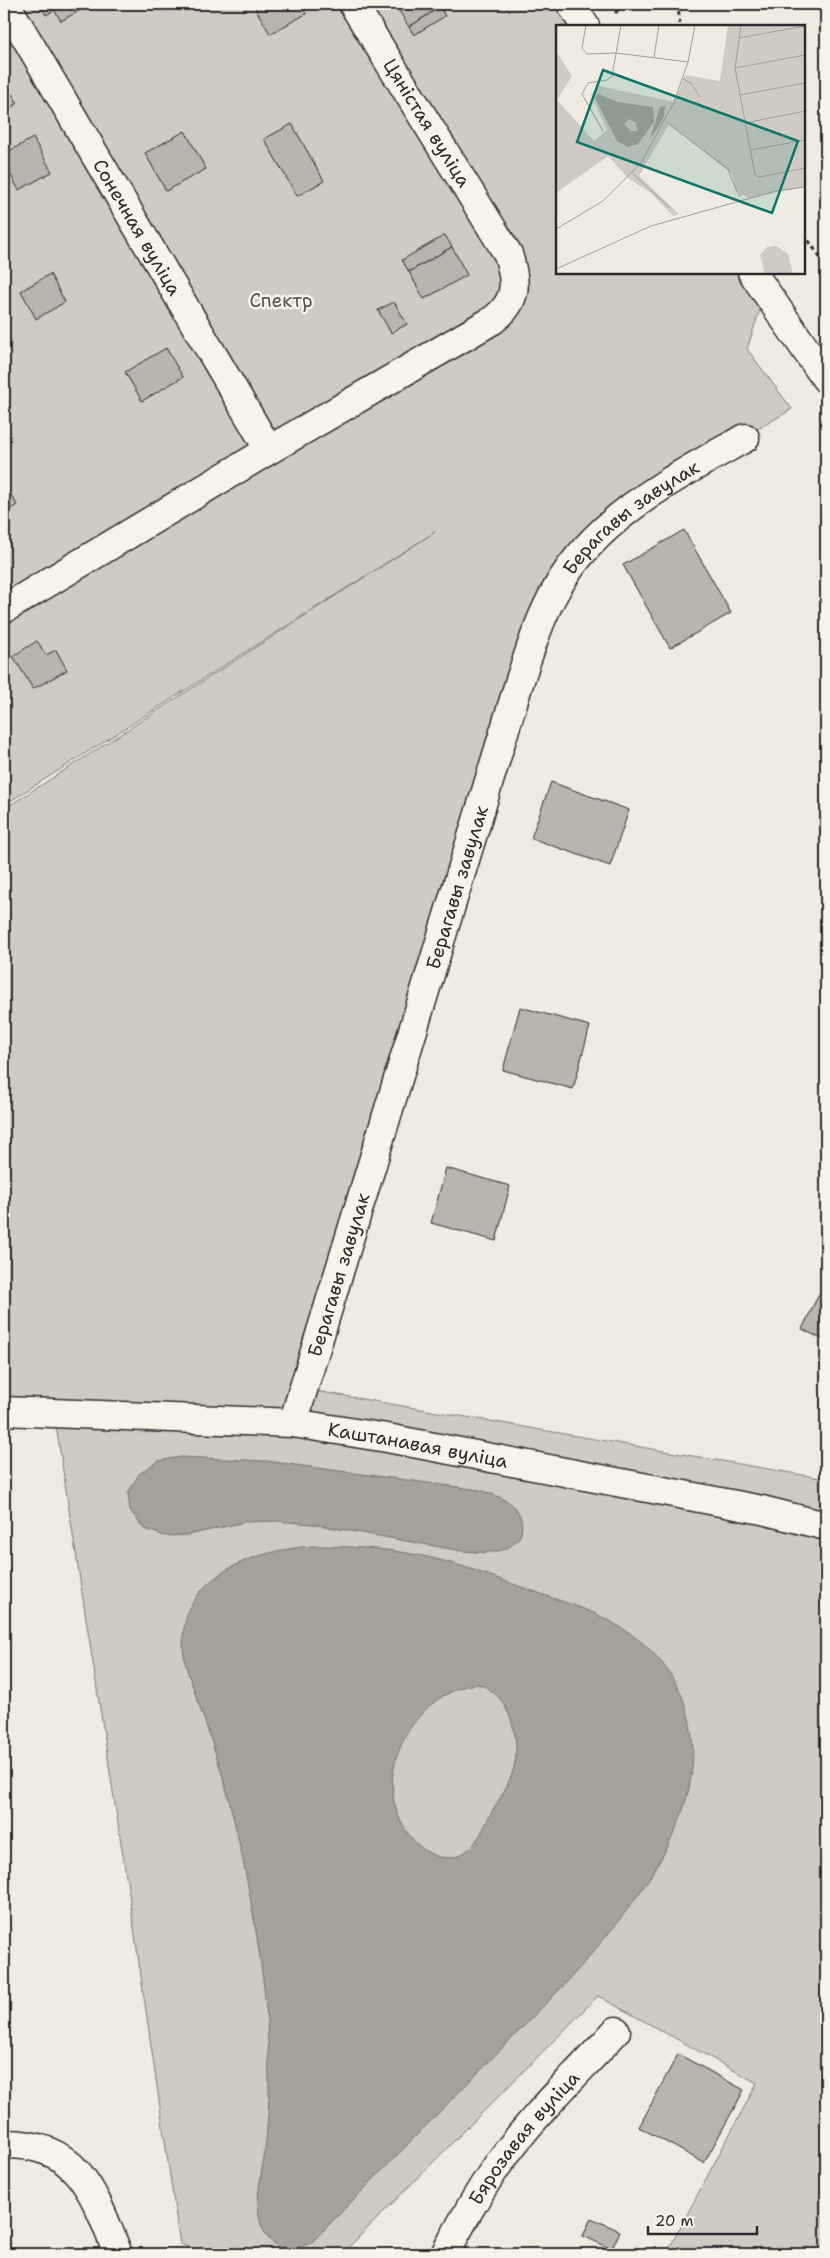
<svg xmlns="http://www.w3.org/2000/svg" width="830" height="2258" font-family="'Shantell Sans',sans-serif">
<rect width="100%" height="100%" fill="#efebe0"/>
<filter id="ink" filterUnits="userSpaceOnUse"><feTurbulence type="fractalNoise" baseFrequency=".02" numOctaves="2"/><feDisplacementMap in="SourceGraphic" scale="10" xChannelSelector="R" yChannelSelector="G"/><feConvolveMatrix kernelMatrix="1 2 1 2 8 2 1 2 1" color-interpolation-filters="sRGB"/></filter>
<g filter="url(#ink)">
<polygon fill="#cfcbc2" stroke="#7d7b76" points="4,4 571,4 585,26 558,26 558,272 748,273 764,297 747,349 792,409 676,477 557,587 304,1389 826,1479 826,2254 666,2254 757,2083 598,1996 342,2254 206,2254 180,2244 129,1894 54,1413 4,1411 4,809 435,532 4,805"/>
<g fill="#a4a29a" stroke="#74726e" fill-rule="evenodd">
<path d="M 181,1457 L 266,1461 L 480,1490 C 502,1497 526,1505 521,1533 C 520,1539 511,1547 505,1549 C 492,1554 476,1552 462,1551 L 312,1524 L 277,1521 L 245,1522 L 188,1535 L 165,1536 L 144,1529 L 130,1510 L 128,1493 L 139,1474 L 158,1461 Z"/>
<path d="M 312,1546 C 352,1546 393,1549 432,1558 C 467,1566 500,1580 533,1591 C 562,1602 594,1610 620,1627 C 652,1646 677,1675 687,1711 C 716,1813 630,1910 567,1982 L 312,2242 C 296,2251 275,2252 265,2233 C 251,2210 262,2175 265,2151 C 267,2133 268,2114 269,2096 C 269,2060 268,2023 264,1987 C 255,1917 242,1846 223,1777 C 215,1752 207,1727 198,1702 C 194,1689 188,1675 185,1662 C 182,1644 182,1625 190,1608 C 211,1564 268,1550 312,1546 ZM 478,1684 C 511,1693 522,1743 513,1771 C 508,1787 498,1801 490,1815 C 485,1825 480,1837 473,1845 C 451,1870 423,1855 407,1832 C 368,1777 413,1691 478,1684 Z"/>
</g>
<g fill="#b8b5ae" stroke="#2b2b2b">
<polygon points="40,4 51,4 55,10 46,15"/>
<polygon points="51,4 91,4 61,21"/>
<polygon points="258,4 300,4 306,14 270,34 254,6"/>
<polygon points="395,4 438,4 440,7 409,27"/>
<polygon points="440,7 445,16 414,35 409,27"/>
<polygon points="4,82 18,103 4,112"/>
<polygon points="292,124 324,181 297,196 264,139"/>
<polygon points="185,131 206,169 166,191 145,153"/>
<polygon points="33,138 52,172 19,190 4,163 4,154"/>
<polygon points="445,235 452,247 409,272 402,260"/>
<polygon points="452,247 467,275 424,299 409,272"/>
<polygon points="50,274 65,302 36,319 21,291"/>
<polygon points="394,302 407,324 391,333 378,310"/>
<polygon points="166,348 183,377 142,401 125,372"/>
<polygon points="4,482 17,505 4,513"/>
<polygon points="684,530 731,613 670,648 623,565"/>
<polygon points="37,641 46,655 56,650 67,670 33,689 13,656"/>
<polygon points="551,782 629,810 610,866 531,838"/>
<polygon points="520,1007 590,1026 573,1089 503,1070"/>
<polygon points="446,1168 510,1186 496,1241 431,1223"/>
<polygon points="820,1292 826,1295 826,1341 802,1329"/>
<polygon points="678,2054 744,2090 704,2163 639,2127"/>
<polygon points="591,2218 620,2231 612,2249 583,2236"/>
</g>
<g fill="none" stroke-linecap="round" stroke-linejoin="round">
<g stroke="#2b2b2b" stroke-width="31">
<g id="street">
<path id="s1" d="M 6,4 L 269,450"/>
<polyline points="571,4 585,26"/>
<polyline points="752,272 826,379"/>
<path d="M 4,609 L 269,450 L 493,320 C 518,301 517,283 508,254 L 353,4"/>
<path id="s2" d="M 4,1411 L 293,1423 L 387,1438 L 762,1510 L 826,1526"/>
<path id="s3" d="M 293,1423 L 519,683 C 530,650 540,617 557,588 C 598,516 676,477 745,438"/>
<path d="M 4,2144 C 80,2143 94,2194 118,2254"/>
<path id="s4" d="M 445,2254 C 461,2224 477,2194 497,2166 C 531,2117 576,2075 616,2031"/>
</g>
</g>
<g stroke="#2b2b2b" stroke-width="3" stroke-dasharray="4 4" stroke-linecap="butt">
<polyline points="678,4 680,26"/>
<polyline points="615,13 625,4"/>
<polyline points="804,234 826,266"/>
</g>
<use href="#street" stroke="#f7f3e8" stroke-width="28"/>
</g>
</g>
<g text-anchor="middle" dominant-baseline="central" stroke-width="5" stroke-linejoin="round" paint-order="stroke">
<g font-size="19" fill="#2b2b2b" stroke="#f7f3e8">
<text transform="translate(427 123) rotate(58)">Цяністая вуліца</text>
<text stroke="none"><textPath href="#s1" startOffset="259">Сонечная вуліца</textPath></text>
<text stroke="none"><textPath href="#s3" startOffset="980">Берагавы завулак</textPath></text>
<text stroke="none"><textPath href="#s3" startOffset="560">Берагавы завулак</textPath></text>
<text stroke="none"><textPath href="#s3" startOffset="155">Берагавы завулак</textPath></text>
<text stroke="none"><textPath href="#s2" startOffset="416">Каштанавая вуліца</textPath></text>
<text stroke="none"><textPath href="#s4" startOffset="141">Бярозавая вуліца</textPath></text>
</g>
<g font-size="19" fill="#545351" stroke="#f7f3e8">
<text x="281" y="300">Спектр</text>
</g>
</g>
<g transform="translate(556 25)">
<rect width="249" height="249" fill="#efebe0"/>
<path d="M 172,0 L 249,0 L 249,162 L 192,173 L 188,170 L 182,172 L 176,149 L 113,99 L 83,151 L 123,189 L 117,191 L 95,168 L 72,153 L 52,131 L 0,168 L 0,26 L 16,51 L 1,75 L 38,116 L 51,105 L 35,70 L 43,61 L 118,77 L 129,50 L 164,56 ZM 220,221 L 232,229 L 237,249 L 209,249 L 204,230 L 211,222 Z" fill="#cfcbc2"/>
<path d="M 42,69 L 62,77 L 97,82 L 98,97 L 82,119 L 72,122 L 61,116 L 39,73 ZM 73,94 L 80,98 L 81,106 L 74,106 L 68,99 ZM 109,81 L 108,93 L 94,114 L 104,82 Z" fill="#a4a29a" fill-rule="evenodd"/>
<path fill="none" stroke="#a19e98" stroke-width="1" d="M 30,0 L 26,23 L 31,29 L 60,28 L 132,37M 185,0 L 179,43 L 199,150 L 204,152 L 249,143M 183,13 L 249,1M 98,32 L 103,0M 179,43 L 249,30M 127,54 L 135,58 L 144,72M 184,70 L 249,58M 110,97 L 172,144 L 181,167M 189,98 L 249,86M 47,106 L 26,69 L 32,58 L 51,55 L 56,51 L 65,0M 195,125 L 249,115M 77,149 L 114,183M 0,204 L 47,176 L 85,138 L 118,77 L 132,37 L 139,0M 0,244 L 95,201 L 220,166 L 249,162"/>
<path fill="#0f766e" fill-opacity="0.15" stroke="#0f766e" stroke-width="2.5" d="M 47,45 L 242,116 L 216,188 L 21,117 Z"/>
<rect width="249" height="249" fill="none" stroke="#2b2b2b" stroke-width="2.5"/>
</g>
<rect width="830" height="2258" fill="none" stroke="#f7f3e8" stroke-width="20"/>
<rect x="10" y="10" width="810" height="2238" fill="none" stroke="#2b2b2b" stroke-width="2" filter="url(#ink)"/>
<path d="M648 2226v8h109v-8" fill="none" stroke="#2b2b2b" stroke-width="2.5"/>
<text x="655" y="2226" font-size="15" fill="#2b2b2b" stroke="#f7f3e8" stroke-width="4" paint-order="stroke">20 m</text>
</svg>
